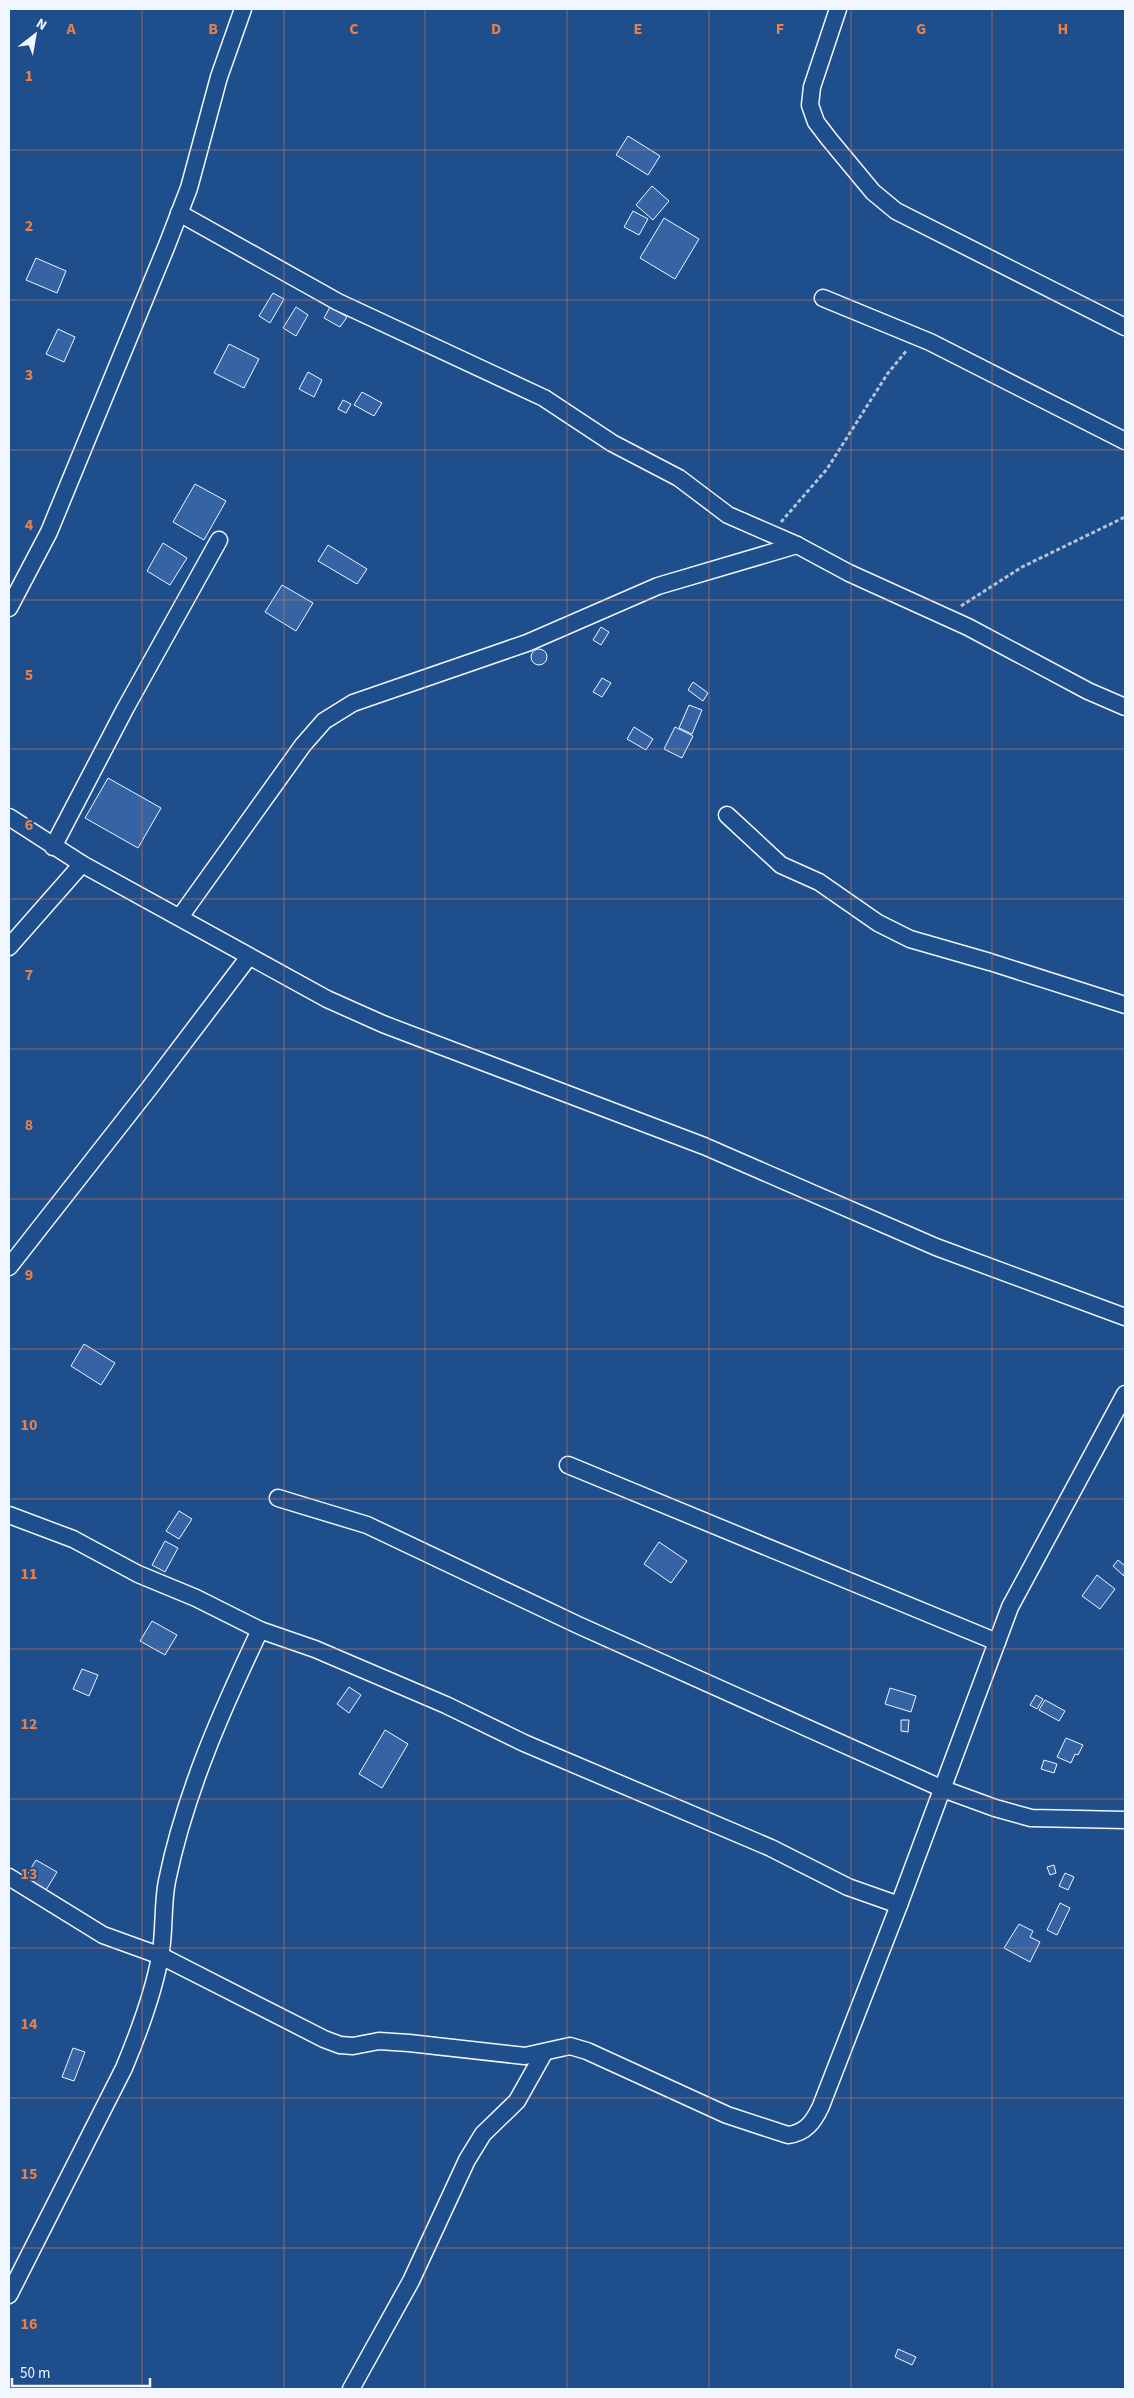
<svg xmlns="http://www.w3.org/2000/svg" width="1134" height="2398" font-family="'Source Sans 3',sans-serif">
<rect width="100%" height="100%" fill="#1f4e8c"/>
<g fill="#3563a3" stroke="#f2f6ff">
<polygon points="628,136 660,156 648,175 616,155"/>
<polygon points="652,186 669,201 653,220 636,205"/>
<polygon points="633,211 648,219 639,235 624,227"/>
<polygon points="664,218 699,239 675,279 640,258"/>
<polygon points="36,258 66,271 57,293 26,280"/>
<polygon points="273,293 284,299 270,323 259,316"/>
<polygon points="296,307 308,315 296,336 283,328"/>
<polygon points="330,307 347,317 340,327 324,318"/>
<polygon points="58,329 75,337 64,362 46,354"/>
<polygon points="229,344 259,359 244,388 214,373"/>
<polygon points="308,372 322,380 314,397 299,389"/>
<polygon points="362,392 382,403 374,416 354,405"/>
<polygon points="343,400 351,404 346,413 338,409"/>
<polygon points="195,484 226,501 204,540 173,522"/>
<polygon points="163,543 187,558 170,585 147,571"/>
<polygon points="328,545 367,569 357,584 318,561"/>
<polygon points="282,585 313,603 296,631 265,612"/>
<polygon points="601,627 609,632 601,645 593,640"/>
<circle cx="539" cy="657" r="8"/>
<polygon points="602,678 611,683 602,697 593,692"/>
<polygon points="693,682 708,693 703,701 688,690"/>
<polygon points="689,705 702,710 692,734 679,728"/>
<polygon points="634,727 653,739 646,750 627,739"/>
<polygon points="675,727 693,736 682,758 664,749"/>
<polygon points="108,778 161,808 138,848 85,818"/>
<polygon points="84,1344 115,1363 101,1385 71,1366"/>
<polygon points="179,1511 192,1519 179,1539 166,1531"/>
<polygon points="165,1541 178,1548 165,1572 152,1565"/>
<polygon points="659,1542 687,1561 671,1583 644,1564"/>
<polygon points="1118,1560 1125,1566 1124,1576 1113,1566"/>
<polygon points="1097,1575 1115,1589 1100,1609 1082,1596"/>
<polygon points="152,1621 177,1635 165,1655 140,1641"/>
<polygon points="82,1669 98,1675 89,1696 73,1689"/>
<polygon points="349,1687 361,1695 349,1713 337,1704"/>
<polygon points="890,1688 916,1696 911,1712 885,1704"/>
<polygon points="1036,1695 1043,1699 1037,1709 1030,1705"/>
<polygon points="1045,1700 1065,1711 1059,1721 1039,1710"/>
<polygon points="901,1720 909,1720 908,1732 901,1731"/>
<polygon points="385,1730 408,1744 382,1788 359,1774"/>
<polygon points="1066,1738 1083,1745 1078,1755 1075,1754 1071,1763 1057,1757"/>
<polygon points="1044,1760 1057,1764 1054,1773 1041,1769"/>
<polygon points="36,1860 57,1872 43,1895 22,1883"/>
<polygon points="1054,1865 1056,1873 1050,1875 1047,1867"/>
<polygon points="1065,1873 1074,1877 1068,1890 1059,1886"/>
<polygon points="1060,1903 1070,1908 1057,1935 1047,1930"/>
<polygon points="1019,1924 1033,1931 1030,1937 1040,1942 1030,1962 1004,1948"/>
<polygon points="73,2048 85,2052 74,2081 62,2077"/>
<polygon points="898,2349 916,2357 912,2365 895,2357"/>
</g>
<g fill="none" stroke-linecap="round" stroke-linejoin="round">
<g stroke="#f2f6ff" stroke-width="19">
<g id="minor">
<polyline points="838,9 812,87 810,105 816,122 829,139 873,192 896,211 1125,327"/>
<polyline points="179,213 338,302 544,398 612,443 679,478 728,515 797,545 849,573 968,627 1088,691 1125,707"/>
<polyline points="823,298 930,342 1125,441"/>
<polyline points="9,608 49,532 167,245 189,188 219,77 243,9"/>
<polyline points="727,815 781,865 819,882 878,923 910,939 990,962 1125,1005"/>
<polyline points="9,817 82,864 327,999 383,1024 704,1146 936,1247 1125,1317"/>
<polyline points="53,847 125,709 219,540"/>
<polyline points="180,917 303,745 324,721 353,703 527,643 658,586 797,545"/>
<polyline points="9,947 82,864"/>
<polyline points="9,1267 151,1086 248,958"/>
<polyline points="568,1465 997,1642"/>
<polyline points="278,1498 367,1525 578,1625 943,1789 995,1808 1031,1818 1125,1820"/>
<polyline points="9,1515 73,1539 138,1574 196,1598 260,1630 315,1649 446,1705 524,1743 771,1848 848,1887 899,1905"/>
<path d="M 9,1877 L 103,1935 L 161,1956 L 324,2039 L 340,2045 L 353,2046 L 379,2041 L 409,2043 L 525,2056 L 570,2046 L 587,2051 L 727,2115 L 788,2135 C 806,2133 814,2121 821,2106 L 899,1905 L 1010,1607 L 1125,1394"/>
<path d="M 9,2295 L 124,2068 C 139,2032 153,1995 160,1957 C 165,1932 162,1906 167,1881 C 185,1793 222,1710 260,1630"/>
<polyline points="351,2389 411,2281 467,2160 483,2134 517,2101 544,2053"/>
</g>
</g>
<g stroke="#b3c4dc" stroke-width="3" stroke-dasharray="4 2.5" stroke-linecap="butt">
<polyline points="781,522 827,469 888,373 907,350"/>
<polyline points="961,606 1022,567 1125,517"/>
</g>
<use href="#minor" stroke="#1f4e8c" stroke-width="16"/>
</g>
<path fill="none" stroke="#ea8049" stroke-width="1" stroke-opacity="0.55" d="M 142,9 L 142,2389M 284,9 L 284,2389M 425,9 L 425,2389M 567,9 L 567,2389M 709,9 L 709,2389M 851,9 L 851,2389M 992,9 L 992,2389M 9,150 L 1125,150M 9,300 L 1125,300M 9,450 L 1125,450M 9,600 L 1125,600M 9,749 L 1125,749M 9,899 L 1125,899M 9,1049 L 1125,1049M 9,1199 L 1125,1199M 9,1349 L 1125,1349M 9,1499 L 1125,1499M 9,1649 L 1125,1649M 9,1799 L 1125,1799M 9,1948 L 1125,1948M 9,2098 L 1125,2098M 9,2248 L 1125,2248"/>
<g font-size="16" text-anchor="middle" font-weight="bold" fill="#ea8049" stroke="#1f4e8c" stroke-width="4" stroke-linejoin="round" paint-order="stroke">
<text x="71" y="34">A</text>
<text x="213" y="34">B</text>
<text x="354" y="34">C</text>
<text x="496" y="34">D</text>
<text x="638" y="34">E</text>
<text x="780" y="34">F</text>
<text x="921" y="34">G</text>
<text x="1063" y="34">H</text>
<text x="29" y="81">1</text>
<text x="29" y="231">2</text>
<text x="29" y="380">3</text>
<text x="29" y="530">4</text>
<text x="29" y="680">5</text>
<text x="29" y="830">6</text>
<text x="29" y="980">7</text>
<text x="29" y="1130">8</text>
<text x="29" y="1280">9</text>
<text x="29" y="1430">10</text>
<text x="29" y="1579">11</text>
<text x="29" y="1729">12</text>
<text x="29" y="1879">13</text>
<text x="29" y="2029">14</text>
<text x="29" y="2179">15</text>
<text x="29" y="2329">16</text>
</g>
<rect width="1134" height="2398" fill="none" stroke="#f2f6ff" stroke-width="20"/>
<g transform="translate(35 35) rotate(31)" stroke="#1f4e8c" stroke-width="4" paint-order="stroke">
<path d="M0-4L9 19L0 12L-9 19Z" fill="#f2f6ff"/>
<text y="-8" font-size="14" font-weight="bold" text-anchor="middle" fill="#f2f6ff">N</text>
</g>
<path d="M12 2378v8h138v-8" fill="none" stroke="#f2f6ff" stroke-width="2.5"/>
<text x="20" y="2378" font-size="15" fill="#f2f6ff" stroke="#1f4e8c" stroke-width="4" paint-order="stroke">50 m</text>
</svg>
